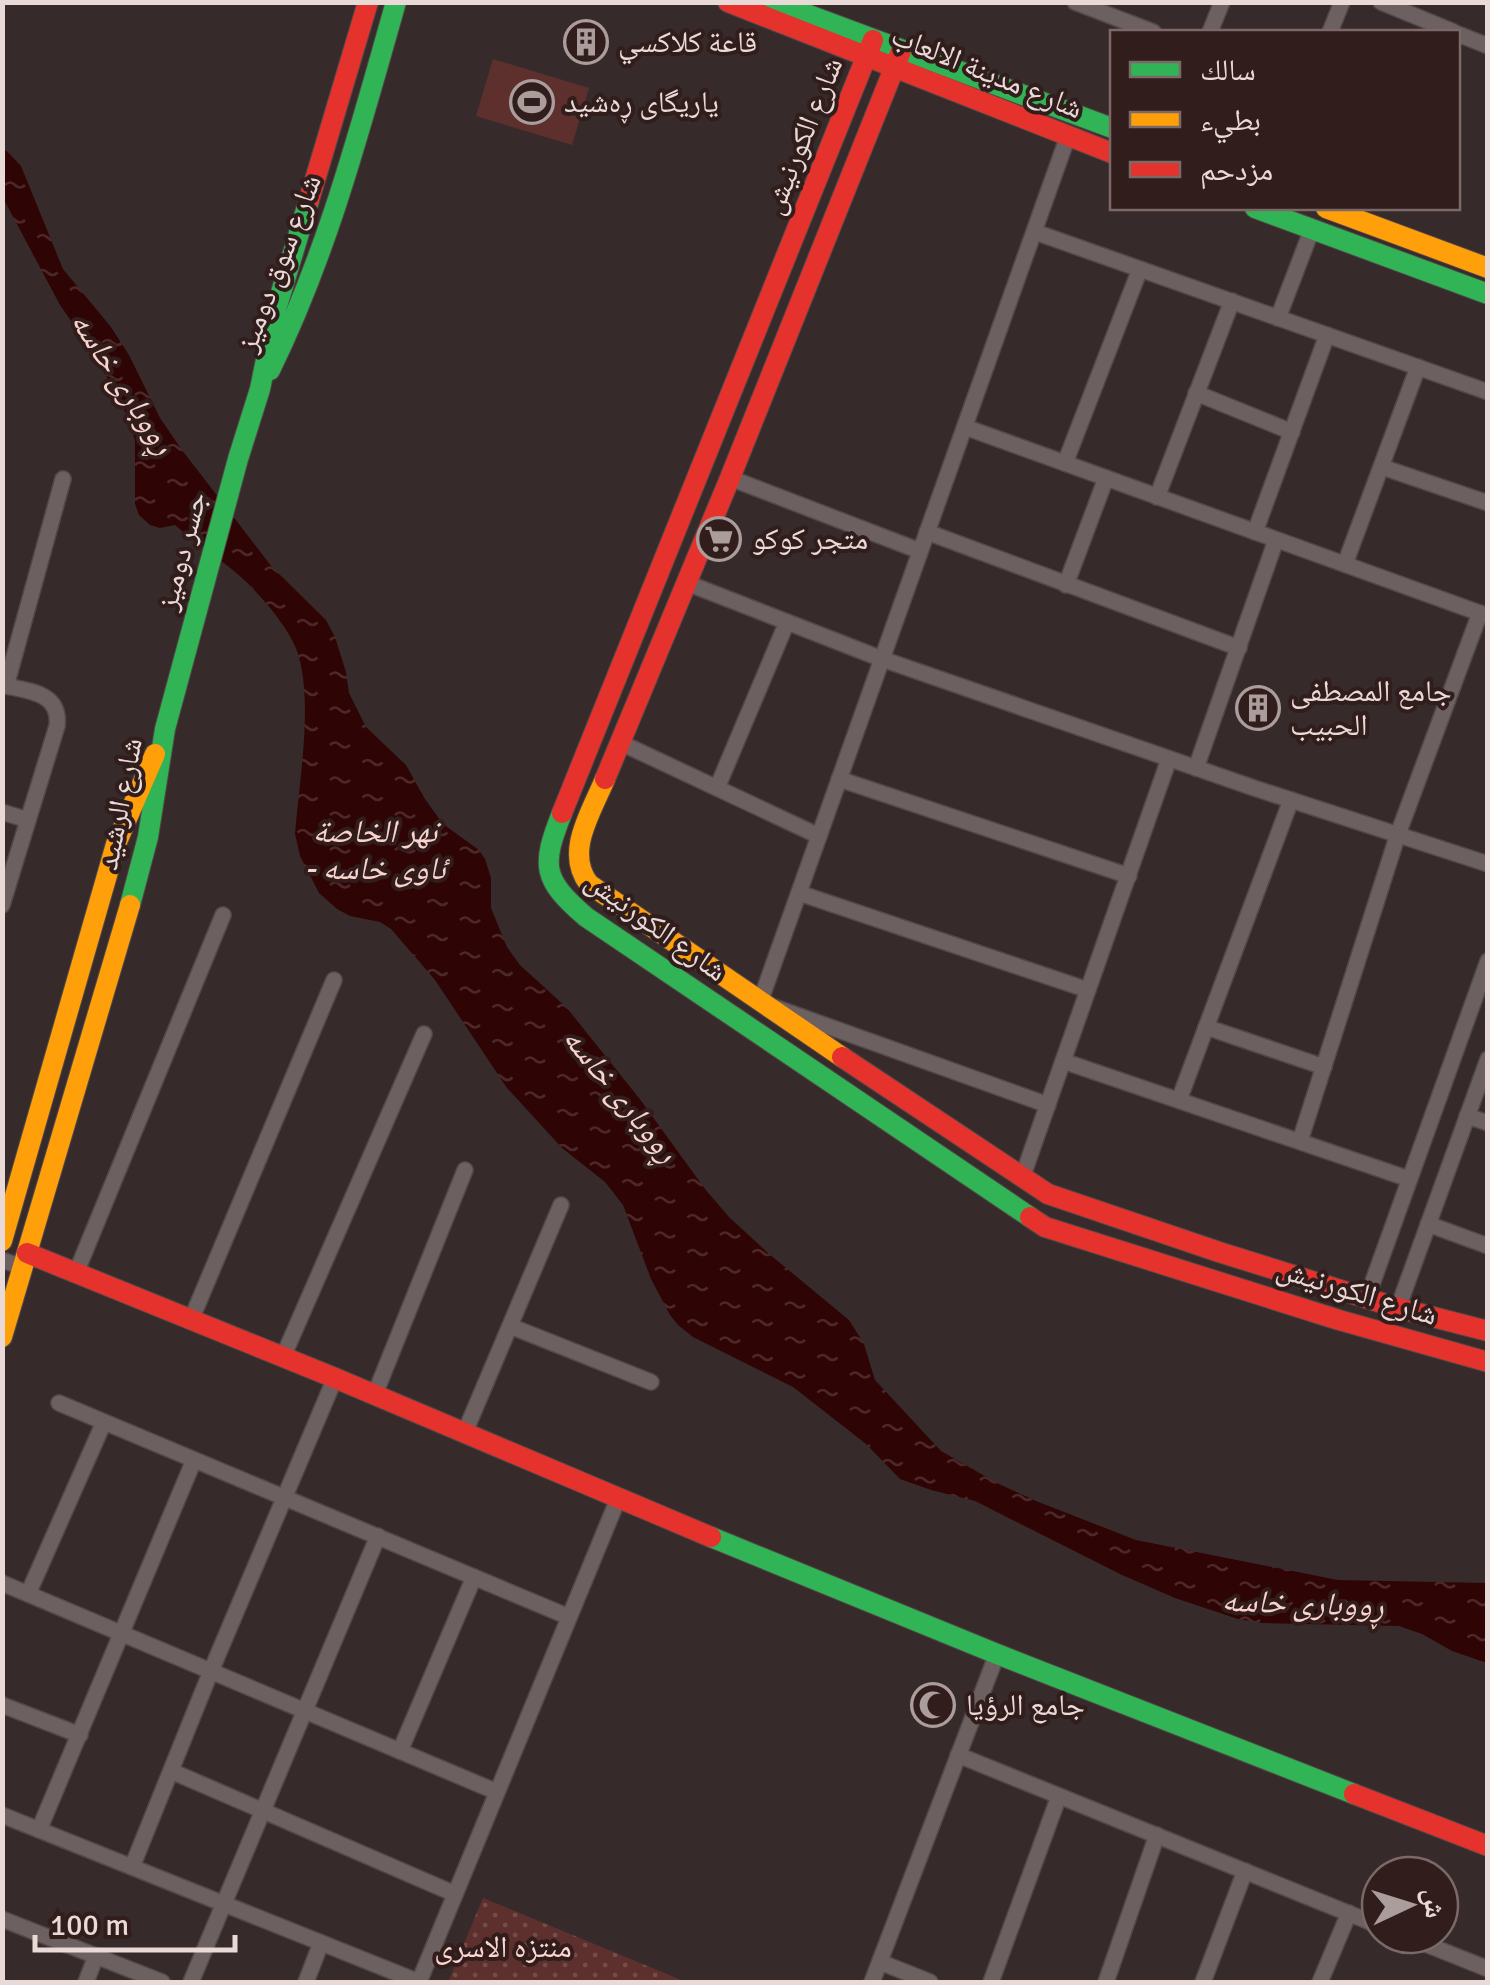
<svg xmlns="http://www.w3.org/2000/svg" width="1490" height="1985" font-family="Signika,'Noto Naskh Arabic',sans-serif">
<defs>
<pattern id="park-dots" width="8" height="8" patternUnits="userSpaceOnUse" patternTransform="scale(2.5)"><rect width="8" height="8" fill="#5d302d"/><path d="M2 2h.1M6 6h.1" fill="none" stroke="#744d4b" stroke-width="1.8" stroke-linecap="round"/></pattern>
<pattern id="water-ripples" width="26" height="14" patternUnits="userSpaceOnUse" patternTransform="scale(2.5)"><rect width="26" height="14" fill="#2f0404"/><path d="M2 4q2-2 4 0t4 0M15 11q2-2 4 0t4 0" fill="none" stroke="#4d2828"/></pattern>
</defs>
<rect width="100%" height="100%" fill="#362b2a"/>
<polygon fill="#5d302d" points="493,59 589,88 572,145 476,116"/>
<polygon fill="url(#park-dots)" points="483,1898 686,1982 448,1982"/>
<path fill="url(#water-ripples)" d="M 3,147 L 21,166 L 63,269 L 111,327 L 129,355 L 160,418 L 182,450 L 272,567 L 326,620 L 335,637 L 346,672 L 349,693 L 366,727 L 406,765 L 425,799 L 443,824 L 479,850 L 485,859 L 491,878 L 491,908 L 507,947 L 520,965 L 567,1008 L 639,1098 L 705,1189 L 729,1217 L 768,1253 L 849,1320 L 864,1344 L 875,1380 L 941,1451 L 997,1483 L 1036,1501 L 1136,1540 L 1338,1580 L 1487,1583 L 1487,1663 L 1452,1651 L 1422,1634 L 1399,1626 L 1262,1623 L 1238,1619 L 1175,1598 L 1122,1575 L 975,1501 L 931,1490 L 900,1479 L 866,1444 L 793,1387 L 693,1337 L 678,1325 L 670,1315 L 651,1279 L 623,1205 L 605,1182 L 562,1148 L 507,1088 L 435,980 L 391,929 L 380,922 L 350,916 L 337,909 L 319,893 L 300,856 L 295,834 C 299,781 314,700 297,651 C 289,628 260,594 242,578 C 221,559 196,544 175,525 L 160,528 L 150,525 L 139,515 L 135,504 L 135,441 L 129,419 L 96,357 L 60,305 L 3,198 Z"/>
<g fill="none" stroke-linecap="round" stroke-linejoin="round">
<g stroke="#524847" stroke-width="18">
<g id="street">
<polyline points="1075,2 1153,32"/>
<polyline points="1381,2 1454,32"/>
<polyline points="1210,32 1222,2"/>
<polyline points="1330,32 1342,2"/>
<polyline points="1458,34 1488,46"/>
<polyline points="1035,232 1488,392"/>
<polyline points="1278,318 1312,229"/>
<polyline points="1196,393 1292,432"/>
<polyline points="965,427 1488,616"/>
<polyline points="1065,463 1140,269"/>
<polyline points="1382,467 1488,503"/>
<polyline points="730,478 920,551"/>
<polyline points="1157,497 1232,301"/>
<polyline points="927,532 1239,648"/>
<polyline points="1255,532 1327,335"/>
<polyline points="1345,564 1418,367"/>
<polyline points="687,583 882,659 1257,789 1488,864"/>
<polyline points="1066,585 1106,478"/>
<path d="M 2,685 C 28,691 61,692 57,726 L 2,905"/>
<polyline points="6,686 63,479"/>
<polyline points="619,742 819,836"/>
<polyline points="1196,768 1276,540"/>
<polyline points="839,779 1129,876"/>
<polyline points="717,788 787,622"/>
<polyline points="2,812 28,820"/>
<polyline points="799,893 1088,990"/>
<polyline points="1206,1027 1324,1067"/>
<polyline points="1063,1061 1409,1179"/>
<polyline points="1179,1100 1291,800"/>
<polyline points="1048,1105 760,1002 1068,136"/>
<polyline points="1467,1116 1488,1123"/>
<polyline points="1300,1141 1398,834 1480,613"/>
<polyline points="1022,1178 1169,759"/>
<polyline points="1428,1224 1488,1246"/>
<polyline points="2,1260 23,1267"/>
<polyline points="76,1273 223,915"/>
<polyline points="1367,1298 1488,961"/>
<polyline points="1398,1308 1488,1059"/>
<polyline points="191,1320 334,980"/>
<polyline points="510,1326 651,1382"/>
<polyline points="283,1357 424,1034"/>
<polyline points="375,1394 465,1170"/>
<polyline points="59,1403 569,1617"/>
<polyline points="465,1432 561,1205"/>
<polyline points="2,1583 497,1792"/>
<polyline points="28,1594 104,1422"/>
<polyline points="2,1705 80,1735"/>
<polyline points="400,1751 474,1577"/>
<polyline points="958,1755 1380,1926"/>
<polyline points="171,1771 455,1894"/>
<polyline points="2,1815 419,1982"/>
<polyline points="39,1830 194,1460"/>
<polyline points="132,1867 211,1671 335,1378"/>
<polyline points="2,1919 162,1982"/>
<polyline points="1403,1935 1488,1969"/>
<polyline points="880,1962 930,1982"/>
<polyline points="86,1982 96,1956"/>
<polyline points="191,1982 378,1536"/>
<polyline points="306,1982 321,1943"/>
<polyline points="419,1982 618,1499"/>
<polyline points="872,1982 997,1654"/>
<polyline points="991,1982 1059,1796"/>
<polyline points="1106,1982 1157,1835"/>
<polyline points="1203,1982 1245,1871"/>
<polyline points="1320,1982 1349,1913"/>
</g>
</g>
<g stroke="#524847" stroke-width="22">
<g id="fast">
<polyline points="774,2 1112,128"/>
<polyline points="1255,208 1488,294"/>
<path d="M 270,370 C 328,252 360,128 396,2"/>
<path d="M 562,813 C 541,866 542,879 586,917 L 1030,1217"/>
<polyline points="130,905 148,837 165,729 238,459 260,389 277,306 309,200"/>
<polyline points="711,1537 997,1654 1354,1794"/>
</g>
</g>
<g stroke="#524847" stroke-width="22">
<g id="slow">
<polyline points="1326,208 1488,268"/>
<path d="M 605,779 C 592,811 564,852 589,884 L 842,1057"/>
<polyline points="2,1241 116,844 155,754"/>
<polyline points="2,1337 130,905"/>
</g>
</g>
<g stroke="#524847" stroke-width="22">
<g id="jam">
<polyline points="728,2 1112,153"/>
<polyline points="309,200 368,2"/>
<polyline points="605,779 730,478 901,51"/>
<polyline points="562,813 873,40"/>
<polyline points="842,1057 1048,1194 1219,1252 1398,1308 1488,1331"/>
<polyline points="1030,1217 1045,1227 1339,1320 1488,1362"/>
<polyline points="27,1253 335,1378 711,1537"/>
<polyline points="1354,1794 1488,1846"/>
</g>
</g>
<use href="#street" stroke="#6c6160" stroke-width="15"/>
<use href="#fast" stroke="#30b455" stroke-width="20"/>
<use href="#slow" stroke="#ff9f0a" stroke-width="20"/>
<use href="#jam" stroke="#e5322d" stroke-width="20"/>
</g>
<defs>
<g id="building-ring" transform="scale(2.25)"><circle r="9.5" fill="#311d1b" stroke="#aa9d9b" stroke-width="1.5"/><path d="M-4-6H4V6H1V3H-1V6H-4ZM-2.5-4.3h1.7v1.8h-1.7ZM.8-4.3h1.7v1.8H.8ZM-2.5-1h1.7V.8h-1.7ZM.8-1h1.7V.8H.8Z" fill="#aa9d9b"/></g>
<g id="stadium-ring" transform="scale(2.25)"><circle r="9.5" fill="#311d1b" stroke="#aa9d9b" stroke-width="1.5"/><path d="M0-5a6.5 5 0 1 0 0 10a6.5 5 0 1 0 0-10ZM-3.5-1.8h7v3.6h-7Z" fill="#aa9d9b"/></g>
<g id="supermarket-ring" transform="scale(2.25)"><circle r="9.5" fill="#311d1b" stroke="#aa9d9b" stroke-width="1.5"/><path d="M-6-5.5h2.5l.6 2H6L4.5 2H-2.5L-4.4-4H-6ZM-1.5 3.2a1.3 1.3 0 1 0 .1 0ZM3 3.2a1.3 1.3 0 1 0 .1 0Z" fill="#aa9d9b"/></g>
<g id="mosque-ring" transform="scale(2.25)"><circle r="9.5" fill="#311d1b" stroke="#aa9d9b" stroke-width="1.5"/><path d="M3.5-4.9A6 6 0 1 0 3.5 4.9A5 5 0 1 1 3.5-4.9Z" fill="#aa9d9b"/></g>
</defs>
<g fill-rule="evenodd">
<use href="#building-ring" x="586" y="42"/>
<use href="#stadium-ring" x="532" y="102"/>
<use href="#supermarket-ring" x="719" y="539"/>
<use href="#building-ring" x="1258" y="708"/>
<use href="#mosque-ring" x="933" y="1705"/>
</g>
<g text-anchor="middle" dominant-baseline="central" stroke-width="8" stroke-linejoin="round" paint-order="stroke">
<g font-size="30" fill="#e9dad8" stroke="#311d1b" text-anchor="start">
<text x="618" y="42">قاعة كلاكسي</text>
<text x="564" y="102">یاریگای ڕەشید</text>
<text x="752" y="539">متجر كوكو</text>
<text x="1290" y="691">جامع المصطفى<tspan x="1290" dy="34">الحبيب</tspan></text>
<text x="966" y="1705">جامع الرؤيا</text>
</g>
<g font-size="30" fill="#e9dad8" stroke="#311d1b">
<text transform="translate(987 72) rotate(22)">شارع مدينة الالعاب</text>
<text transform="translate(803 136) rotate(-68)">شارع الكورنيش</text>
<text transform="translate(279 263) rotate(-69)">شارع سوق دوميز</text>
<text transform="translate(182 551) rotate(-75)">جسر دوميز</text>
<text transform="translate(120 804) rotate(-79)">شارع الرشيد</text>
<text transform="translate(656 926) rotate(36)">شارع الكورنيش</text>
<text transform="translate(1357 1292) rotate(17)">شارع الكورنيش</text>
</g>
<g font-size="30" fill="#fdd6d1" stroke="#311d1b">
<text x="503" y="1947">منتزه الاسرى</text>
</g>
<g font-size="32" font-style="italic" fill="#fad3ce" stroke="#311d1b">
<text transform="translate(123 383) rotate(57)">ڕووباری خاسە</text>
<text x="375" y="831">نهر الخاصة<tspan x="375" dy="37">- ئاوی خاسە</tspan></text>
<text transform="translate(621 1095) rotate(51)">ڕووباری خاسە</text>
<text transform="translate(1303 1603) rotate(2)">ڕووباری خاسە</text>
</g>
</g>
<rect width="1490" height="1985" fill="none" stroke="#e9dad8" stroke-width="10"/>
<rect x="1110" y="30" width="350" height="180" fill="#311d1b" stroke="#7b6967" stroke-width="2.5"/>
<rect x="1130" y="62" width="50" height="15" fill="#30b455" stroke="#7b6967" stroke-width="2.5"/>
<text x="1200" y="80" font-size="30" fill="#e9dad8">سالك</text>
<rect x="1130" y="112" width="50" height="15" fill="#ff9f0a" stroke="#7b6967" stroke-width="2.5"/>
<text x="1200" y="130" font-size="30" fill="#e9dad8">بطيء</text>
<rect x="1130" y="162" width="50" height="15" fill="#e5322d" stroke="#7b6967" stroke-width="2.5"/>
<text x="1200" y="180" font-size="30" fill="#e9dad8">مزدحم</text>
<g transform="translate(1410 1905) rotate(86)"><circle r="48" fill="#311d1b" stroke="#7b6967" stroke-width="2.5"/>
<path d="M0-8L18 38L0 25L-18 38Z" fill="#aa9d9b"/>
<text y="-15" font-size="28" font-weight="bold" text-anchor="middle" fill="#e9dad8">ش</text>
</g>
<path d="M35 1935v15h200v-15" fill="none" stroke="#e9dad8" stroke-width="5"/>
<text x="50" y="1935" font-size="30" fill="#e9dad8" stroke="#311d1b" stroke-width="8" paint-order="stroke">100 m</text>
</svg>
